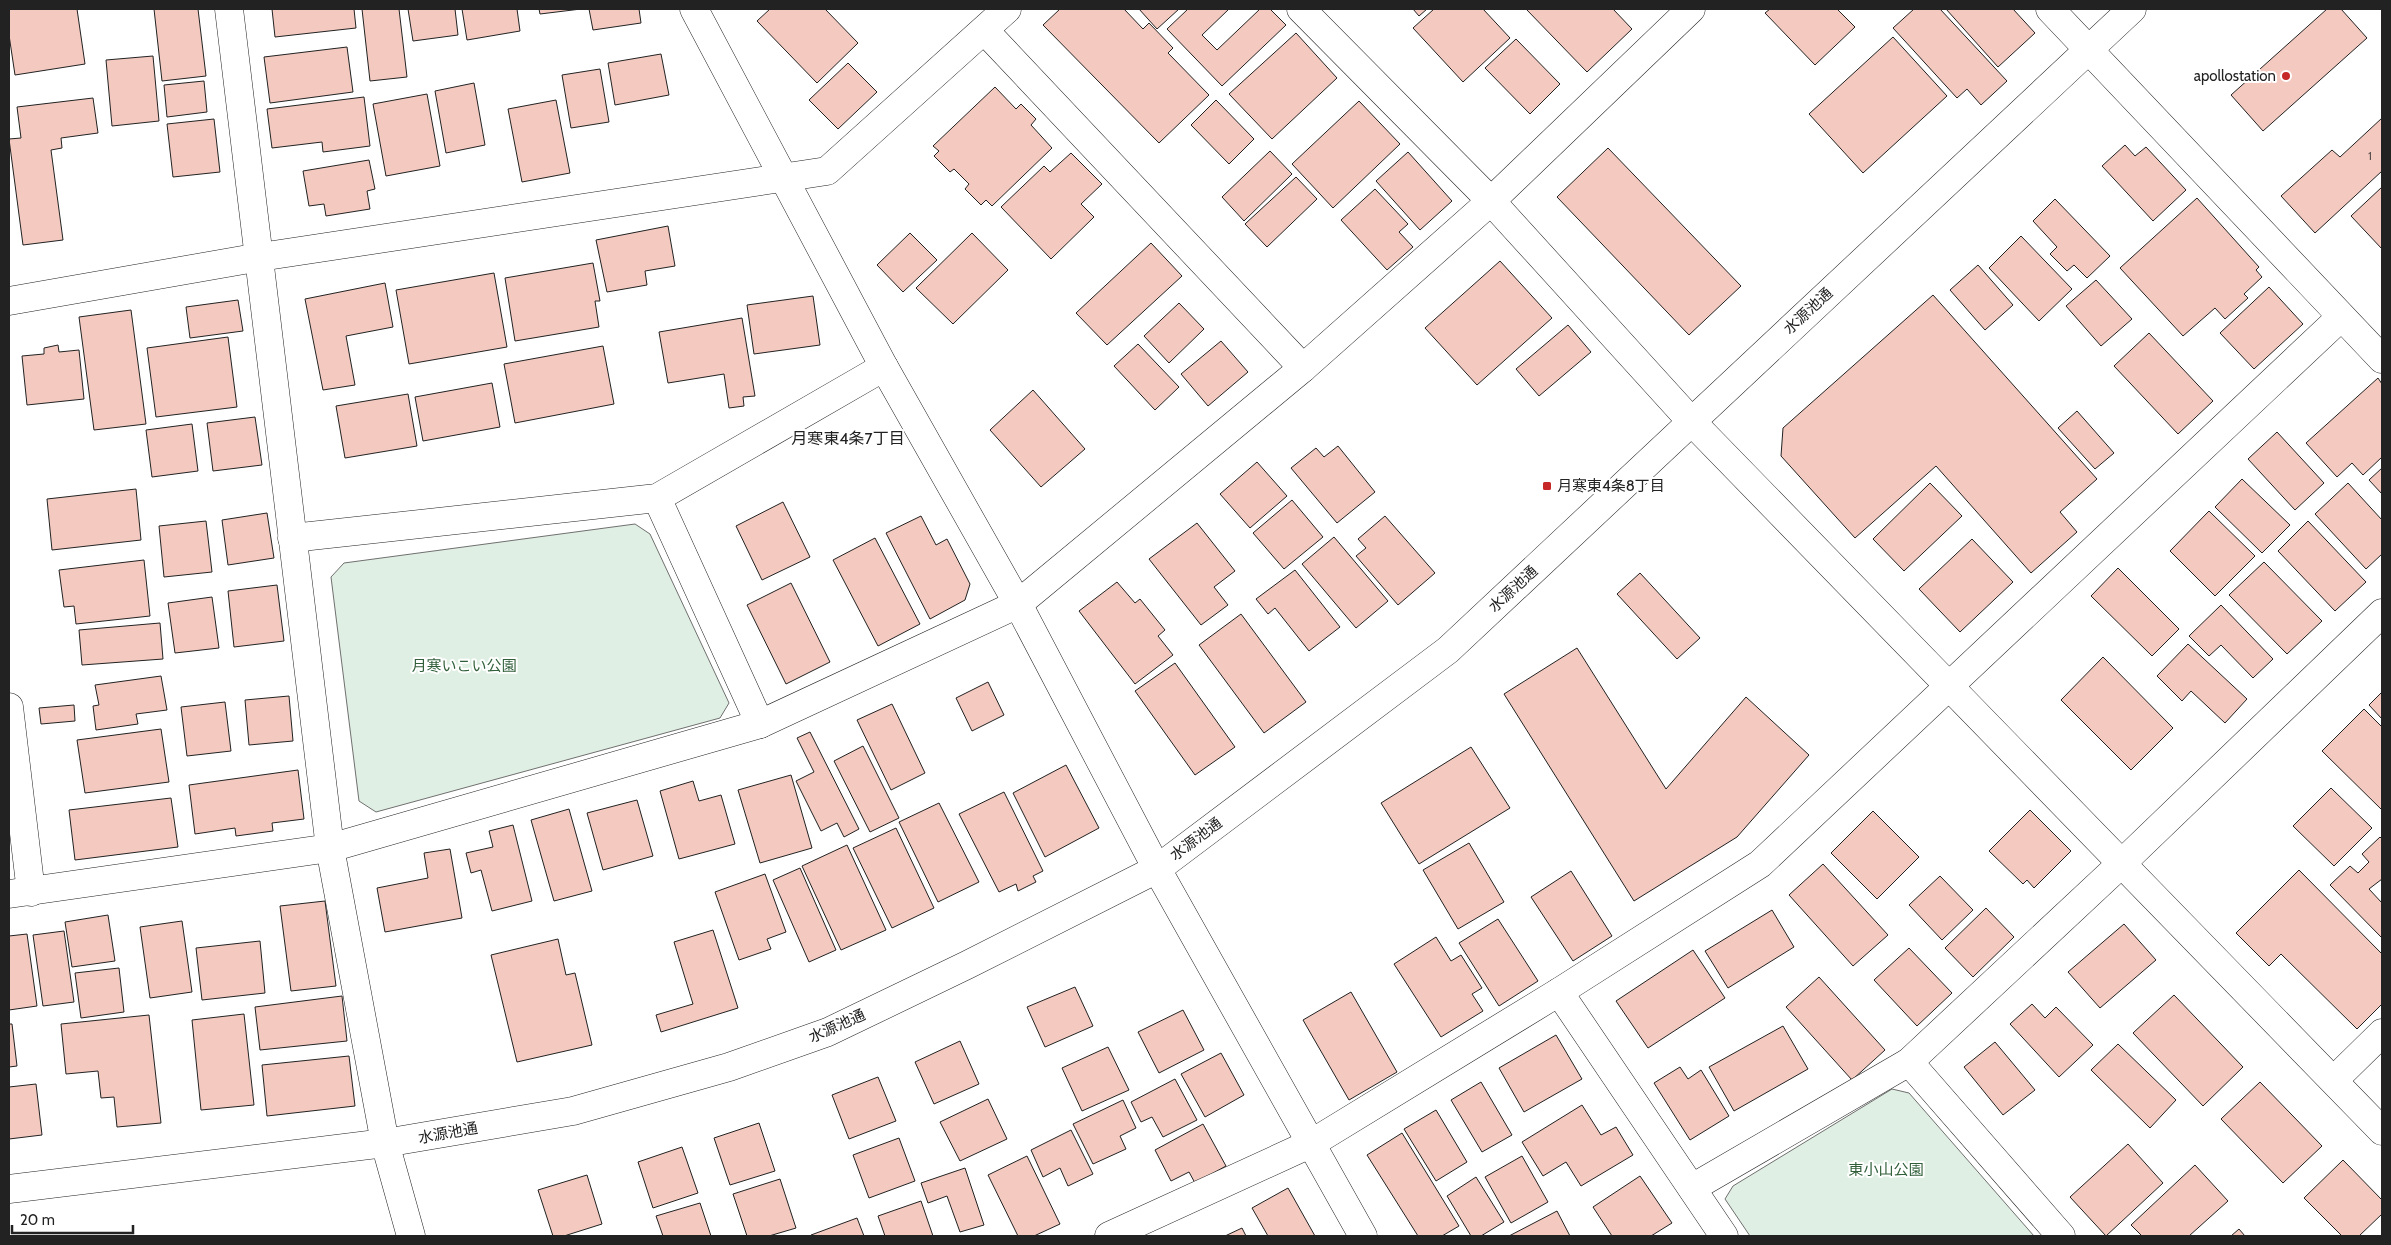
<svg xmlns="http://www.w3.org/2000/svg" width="2391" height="1245" font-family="Cabin,'Noto Sans JP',sans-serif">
<rect width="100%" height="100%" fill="#fff"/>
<g fill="#e0efe3" stroke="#6f6f6f">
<polygon points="635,524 650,534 729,703 720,718 376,812 359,801 331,577 344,563"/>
<polygon points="1892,1089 1909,1093 2034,1236 1750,1236 1725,1199 1733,1186"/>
</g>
<g fill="#f3c9c0" stroke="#222">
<polygon points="9,9 77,9 85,64 15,75 9,35"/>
<polygon points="154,9 198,9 206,76 162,81"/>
<polygon points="272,9 354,9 356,28 275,37"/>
<polygon points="362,9 399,9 407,77 370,81"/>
<polygon points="408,9 455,9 458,35 413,41"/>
<polygon points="462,9 517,9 520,31 467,40"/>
<polygon points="539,9 581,9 540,14"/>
<polygon points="589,9 639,9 641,23 593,30"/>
<polygon points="770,9 825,9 858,43 817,83 757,21"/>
<polygon points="1060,9 1124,9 1143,29 1149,23 1173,48 1168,53 1209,95 1159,143 1043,25"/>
<polygon points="1139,9 1179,9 1157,29"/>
<polygon points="1188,9 1229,9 1202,35 1217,50 1260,9 1270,9 1286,25 1222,86 1167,29"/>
<polygon points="1413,9 1427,9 1419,16"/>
<polygon points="1434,9 1483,9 1510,38 1463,82 1413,28"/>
<polygon points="1526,9 1613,9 1632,29 1587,72"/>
<polygon points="1770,9 1837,9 1855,27 1815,65 1765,13"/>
<polygon points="1914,9 1940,9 2007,81 1981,105 1967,89 1957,98 1893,28"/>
<polygon points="1946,9 2013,9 2035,33 1998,67"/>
<polygon points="2327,9 2341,9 2367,38 2263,131 2231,95"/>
<polygon points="1296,33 1337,78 1272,139 1229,94"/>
<polygon points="1893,37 1947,96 1863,173 1809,114"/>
<polygon points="1516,39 1560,84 1530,114 1485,68"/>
<polygon points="347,47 353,92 270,103 264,57"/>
<polygon points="661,54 669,95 615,105 608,63"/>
<polygon points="153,56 159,121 112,126 106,60"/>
<polygon points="848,63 877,92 838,129 809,100"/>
<polygon points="600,69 609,122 571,128 562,75"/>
<polygon points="204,81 207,112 167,117 164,85"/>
<polygon points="474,83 485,145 446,153 435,91"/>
<polygon points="995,87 1016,109 1021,104 1036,119 1031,125 1052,148 992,206 986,200 981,205 965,189 969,184 954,169 950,172 934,156 939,151 933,146"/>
<polygon points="427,94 440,166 386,176 373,104"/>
<polygon points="364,97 370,146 323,152 322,142 272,148 267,109"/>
<polygon points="93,98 98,133 61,138 62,148 51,150 63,240 23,245 9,139 21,138 17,107"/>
<polygon points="556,100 570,173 522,182 508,109"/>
<polygon points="1216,100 1254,139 1229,164 1191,125"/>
<polygon points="1359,101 1400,144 1333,208 1292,164"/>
<polygon points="2382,118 2382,171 2315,233 2281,196 2332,150 2340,157"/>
<polygon points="214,119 220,172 173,177 167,124"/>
<polygon points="2125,145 2135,156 2146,147 2186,190 2153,221 2102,166"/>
<polygon points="1608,148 1741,286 1689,335 1557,197"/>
<polygon points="1270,151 1292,174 1244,221 1222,197"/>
<polygon points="1408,152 1452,201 1420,230 1376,181"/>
<polygon points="1071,153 1102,184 1081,204 1094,217 1051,259 1001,207 1044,166 1050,172"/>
<polygon points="369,160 375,189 367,191 370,209 326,216 324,204 309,206 303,171"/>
<polygon points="1296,177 1317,199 1267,247 1245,224"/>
<polygon points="2382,187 2382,249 2351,216"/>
<polygon points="1375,189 1408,224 1399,232 1413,247 1387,270 1341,220"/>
<polygon points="2197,198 2259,267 2256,270 2262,277 2244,294 2248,298 2225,319 2215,308 2183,336 2120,268"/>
<polygon points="2055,199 2110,256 2087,278 2074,265 2067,271 2050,254 2057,247 2033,221"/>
<polygon points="668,226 675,266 645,271 647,285 607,292 596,240"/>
<polygon points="910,233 937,260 903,292 877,265"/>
<polygon points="972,233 1008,270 953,324 916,288"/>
<polygon points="2021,236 2072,289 2039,321 1989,268"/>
<polygon points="1151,243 1182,276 1107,345 1076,313"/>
<polygon points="1500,261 1552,318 1477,385 1425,328"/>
<polygon points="593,263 600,301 595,301 599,327 515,341 505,278"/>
<polygon points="1978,265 2013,305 1985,330 1950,290"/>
<polygon points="494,273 507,347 409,364 396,290"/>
<polygon points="2096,280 2132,319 2101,346 2066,306"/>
<polygon points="385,283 393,327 346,336 355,385 323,390 305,299"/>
<polygon points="2269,287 2303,324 2254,369 2220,333"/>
<polygon points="1933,295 2097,479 2060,512 2077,532 2031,573 1936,466 1855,538 1781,456 1783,428"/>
<polygon points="813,296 820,345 754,354 747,305"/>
<polygon points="238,300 243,331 190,338 186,307"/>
<polygon points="1179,303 1204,329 1169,363 1144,336"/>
<polygon points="131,310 146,424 94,430 79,317"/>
<polygon points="742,318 755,396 743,397 744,406 729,408 724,374 668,383 659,332"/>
<polygon points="1568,325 1591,352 1539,396 1516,369"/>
<polygon points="2149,333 2213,401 2178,434 2114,366"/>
<polygon points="228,337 237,407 156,417 147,348"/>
<polygon points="1221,341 1248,372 1208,406 1181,374"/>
<polygon points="1138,344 1179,387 1155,410 1114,366"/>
<polygon points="58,345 59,352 79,350 84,399 27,405 22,356 44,354 44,348"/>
<polygon points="603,346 614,404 515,423 504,364"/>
<polygon points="2378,378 2382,384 2382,457 2363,475 2352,463 2337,477 2306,443"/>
<polygon points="492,383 500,427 423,441 415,397"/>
<polygon points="1033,390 1085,449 1041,487 990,430"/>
<polygon points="408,394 417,446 345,458 336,406"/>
<polygon points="2077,411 2114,453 2095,469 2058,428"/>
<polygon points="255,417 262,465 213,471 207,423"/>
<polygon points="192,424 198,471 152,477 146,430"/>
<polygon points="2277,432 2324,483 2295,510 2248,459"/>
<polygon points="1338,446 1375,492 1337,523 1291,468 1316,448 1324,457"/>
<polygon points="1257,462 1287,496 1250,528 1220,494"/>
<polygon points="2382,468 2382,494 2369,480"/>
<polygon points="2242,479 2290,525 2262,553 2215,507"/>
<polygon points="1930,483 1962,516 1904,571 1873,539"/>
<polygon points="2348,483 2382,520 2382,554 2366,569 2315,514"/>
<polygon points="136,489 141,540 52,550 47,499"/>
<polygon points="1292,500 1323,537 1284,569 1253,533"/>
<polygon points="783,502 810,557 762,580 736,526"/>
<polygon points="2209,511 2255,556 2215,596 2170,551"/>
<polygon points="267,513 274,558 228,565 222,520"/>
<polygon points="921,516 936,545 947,539 970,584 965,600 930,619 886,533"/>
<polygon points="1385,516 1435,573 1398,605 1356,556 1366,548 1358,539"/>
<polygon points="206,521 212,572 164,577 159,526"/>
<polygon points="2308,521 2366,582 2335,611 2278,551"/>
<polygon points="1197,523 1235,571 1214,587 1228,605 1201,625 1149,559"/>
<polygon points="1334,537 1388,601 1356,628 1302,564"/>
<polygon points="875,538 920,624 878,646 833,560"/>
<polygon points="1972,539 2013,582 1960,632 1919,589"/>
<polygon points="144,560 150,616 76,624 74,606 64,607 59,570"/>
<polygon points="2264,562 2322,621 2287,654 2229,595"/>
<polygon points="2118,568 2179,629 2152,656 2091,596"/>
<polygon points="1295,570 1340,627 1309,651 1275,608 1268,614 1256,599"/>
<polygon points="1640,573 1700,638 1677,659 1617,594"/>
<polygon points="1117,582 1135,603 1140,599 1165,630 1158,636 1173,655 1135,684 1079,611"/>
<polygon points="791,583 830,662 786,684 747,605"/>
<polygon points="277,585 284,641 234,647 228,591"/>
<polygon points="212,597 219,648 175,653 168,603"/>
<polygon points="2221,605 2273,659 2253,678 2221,645 2209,656 2189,636"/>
<polygon points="1241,614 1306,702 1264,733 1199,645"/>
<polygon points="160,623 163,659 82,665 79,630"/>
<polygon points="2188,644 2247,699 2225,723 2191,691 2182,701 2157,676"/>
<polygon points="1577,648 1666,789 1746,697 1809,755 1737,837 1634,901 1504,694"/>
<polygon points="2103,657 2173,728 2131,770 2061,700"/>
<polygon points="1175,663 1235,747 1195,775 1135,691"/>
<polygon points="161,676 167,710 136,714 138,724 96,730 93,706 99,705 95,685"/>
<polygon points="988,682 1004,715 972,731 956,698"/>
<polygon points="2382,692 2382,719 2369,705"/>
<polygon points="289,696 293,741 249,745 245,700"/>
<polygon points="225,702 231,751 187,756 181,707"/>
<polygon points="892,704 925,773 891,790 857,720"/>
<polygon points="74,705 75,721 41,724 39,708"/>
<polygon points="2364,709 2382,727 2382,810 2322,751"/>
<polygon points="161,729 169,782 85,793 77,740"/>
<polygon points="810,732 859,829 844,837 837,823 821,831 796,781 814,772 797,738"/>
<polygon points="863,746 899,818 870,832 834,761"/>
<polygon points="1471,747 1510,808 1419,864 1381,803"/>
<polygon points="1066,765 1099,828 1045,857 1013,793"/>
<polygon points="298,770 304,819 272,823 273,831 236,836 235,828 195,834 189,785"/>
<polygon points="791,775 812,848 760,863 738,790"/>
<polygon points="693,781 699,801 721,795 735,844 679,859 660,791"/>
<polygon points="2331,788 2372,828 2334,866 2293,826"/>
<polygon points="1004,792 1043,871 1033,876 1036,882 1018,891 1016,884 999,892 959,814"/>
<polygon points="171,798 178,847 75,860 69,810"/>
<polygon points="637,800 653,856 603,870 587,813"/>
<polygon points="939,803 979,882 938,902 899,822"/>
<polygon points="569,809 592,891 554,901 531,820"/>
<polygon points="2030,810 2071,851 2034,888 2027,880 2023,884 1989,851"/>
<polygon points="1873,811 1919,857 1877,899 1831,853"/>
<polygon points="513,825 532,901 492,911 481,870 471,873 466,853 493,847 489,831"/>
<polygon points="896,828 934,908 892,928 853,848"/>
<polygon points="2380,837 2382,839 2382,879 2369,889 2382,903 2382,938 2330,885 2350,866 2358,873 2369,862 2362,854"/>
<polygon points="1469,843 1504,902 1458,929 1423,870"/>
<polygon points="847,845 886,930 841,950 802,866"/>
<polygon points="450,849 462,918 385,932 377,888 428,878 424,853"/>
<polygon points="1823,864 1888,935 1853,966 1789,895"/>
<polygon points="800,868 836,950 809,962 773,880"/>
<polygon points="2299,870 2382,954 2382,1004 2357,1029 2281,954 2269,966 2236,933"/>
<polygon points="1571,871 1612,936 1573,961 1531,897"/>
<polygon points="765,874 786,932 767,939 771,949 739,960 715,892"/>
<polygon points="1940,876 1973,910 1942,940 1909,905"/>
<polygon points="325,901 336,986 291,991 280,906"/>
<polygon points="1986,908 2014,937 1973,977 1945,948"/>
<polygon points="1772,910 1794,947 1728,988 1705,951"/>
<polygon points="108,915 115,961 72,967 65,922"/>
<polygon points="1498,919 1538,981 1499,1006 1459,943"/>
<polygon points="182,921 192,992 150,998 140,927"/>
<polygon points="2124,924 2156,960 2100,1008 2068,972"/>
<polygon points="713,930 738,1008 661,1032 656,1015 693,1004 674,942"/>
<polygon points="64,931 74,1002 43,1006 33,935"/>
<polygon points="27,934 37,1006 9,1010 9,936"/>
<polygon points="1436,937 1451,961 1461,955 1482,988 1472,994 1483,1011 1441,1037 1394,964"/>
<polygon points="558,939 566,975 575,973 592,1045 517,1062 491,955"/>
<polygon points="260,941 265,993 202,1000 196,948"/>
<polygon points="1909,948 1952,993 1917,1026 1874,980"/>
<polygon points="1693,950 1725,998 1648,1048 1616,1001"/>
<polygon points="119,968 124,1012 81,1018 75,973"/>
<polygon points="1819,977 1885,1050 1852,1080 1786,1007"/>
<polygon points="1075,987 1093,1026 1045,1047 1027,1007"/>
<polygon points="1351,992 1397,1072 1349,1100 1303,1020"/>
<polygon points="2174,995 2243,1067 2203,1106 2133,1033"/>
<polygon points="342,996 347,1041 260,1050 255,1007"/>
<polygon points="2032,1004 2045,1018 2056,1007 2093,1045 2059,1077 2010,1024"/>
<polygon points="1183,1010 1204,1050 1159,1073 1138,1032"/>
<polygon points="244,1014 254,1105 201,1110 192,1020"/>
<polygon points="149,1015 161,1123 117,1127 114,1097 101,1098 98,1071 66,1074 61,1024"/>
<polygon points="9,1024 12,1024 17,1066 9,1067"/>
<polygon points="1783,1026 1808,1069 1734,1111 1709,1067"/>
<polygon points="1556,1035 1582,1079 1524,1112 1499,1068"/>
<polygon points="960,1041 979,1084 934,1104 915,1062"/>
<polygon points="1995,1042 2035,1090 2003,1115 1964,1067"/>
<polygon points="2118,1044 2176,1100 2150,1128 2091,1070"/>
<polygon points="1108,1047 1129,1090 1082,1111 1062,1068"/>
<polygon points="1221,1053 1244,1095 1205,1117 1181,1074"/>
<polygon points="349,1056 355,1106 267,1116 262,1065"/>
<polygon points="1680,1067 1688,1079 1701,1070 1729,1116 1690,1140 1654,1083"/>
<polygon points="878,1077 896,1121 849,1139 832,1095"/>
<polygon points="1175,1079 1197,1120 1163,1137 1152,1117 1141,1122 1131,1102"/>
<polygon points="1481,1082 1512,1135 1482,1152 1451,1100"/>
<polygon points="2260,1082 2322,1146 2283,1183 2221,1119"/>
<polygon points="36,1084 42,1135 9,1139 9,1087"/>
<polygon points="988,1099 1007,1139 960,1161 940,1122"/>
<polygon points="1123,1100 1136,1128 1120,1136 1126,1149 1093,1164 1073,1124"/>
<polygon points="1582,1105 1601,1135 1616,1127 1633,1155 1581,1186 1566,1162 1543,1176 1522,1142"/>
<polygon points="1436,1110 1467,1162 1436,1181 1404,1129"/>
<polygon points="759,1123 775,1171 730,1185 714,1138"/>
<polygon points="1203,1124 1226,1166 1195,1183 1189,1172 1171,1181 1155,1150"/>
<polygon points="1071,1130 1093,1174 1068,1186 1060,1168 1043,1177 1031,1150"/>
<polygon points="1402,1133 1459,1226 1442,1236 1418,1236 1367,1155"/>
<polygon points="899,1138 915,1181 869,1198 853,1155"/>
<polygon points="2128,1144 2163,1183 2106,1236 2070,1197"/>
<polygon points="682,1147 698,1193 653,1208 638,1162"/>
<polygon points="1027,1156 1060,1224 1034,1236 1018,1236 988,1175"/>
<polygon points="1522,1156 1548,1202 1511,1223 1485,1177"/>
<polygon points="2343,1160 2382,1200 2382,1214 2359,1236 2342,1236 2304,1198"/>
<polygon points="2195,1165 2228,1201 2189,1236 2142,1236 2131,1225"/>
<polygon points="965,1168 984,1225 960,1232 947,1196 928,1203 921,1183"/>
<polygon points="587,1175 602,1224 564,1236 553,1236 538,1190"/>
<polygon points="1640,1176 1672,1223 1651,1236 1612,1236 1593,1207"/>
<polygon points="1476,1177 1504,1222 1481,1236 1471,1236 1447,1196"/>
<polygon points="780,1179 796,1228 769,1236 747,1236 733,1194"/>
<polygon points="1288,1188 1315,1236 1268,1236 1252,1208"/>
<polygon points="921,1201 933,1236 885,1236 878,1216"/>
<polygon points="700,1203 711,1236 663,1236 656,1216"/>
<polygon points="1557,1211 1570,1236 1509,1236"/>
<polygon points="857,1218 864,1236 812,1236 811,1235"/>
<polygon points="1242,1228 1246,1236 1225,1236"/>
<polygon points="2239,1229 2245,1236 2231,1236"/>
</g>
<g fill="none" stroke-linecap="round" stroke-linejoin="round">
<g stroke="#222" stroke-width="29">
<g id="minor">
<polyline points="229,9 330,848 385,1143 411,1236"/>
<polyline points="694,9 884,367 1018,604 1157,869 1363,1236"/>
<polyline points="1301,9 1491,201 1691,421 2382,1131"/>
<polyline points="2050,9 2382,359"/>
<polyline points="985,31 1303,368"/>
<polyline points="9,301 260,257 827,171 1007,9"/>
<polyline points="657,498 760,724"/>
<polyline points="292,538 657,498 884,367"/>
<polyline points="9,707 31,892"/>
<polyline points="9,894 330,848 760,724 1018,604 1303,368 1491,201 1691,9"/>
<polyline points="1559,992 1724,1236"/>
<polyline points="1909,1062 2061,1236"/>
<polyline points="2334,1080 2382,1033"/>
<polyline points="1692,1188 1909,1062 2121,864 2382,613"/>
<polyline points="1109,1236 1312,1143 1559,992 1760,864 2341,317"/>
</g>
</g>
<g stroke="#222" stroke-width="29">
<polyline id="tertiary" points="9,1189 385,1143 573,1111 729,1067 828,1032 967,965 1157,869 1448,650 2132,9"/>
</g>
<use href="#minor" stroke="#fff" stroke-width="28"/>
<use href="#tertiary" stroke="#fff" stroke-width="28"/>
</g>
<g fill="#c62828" stroke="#fff" stroke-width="2">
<circle cx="2286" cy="76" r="5"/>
<rect x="1542" y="481" width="10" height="10" rx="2.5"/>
</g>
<g text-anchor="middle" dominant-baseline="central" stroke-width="4" stroke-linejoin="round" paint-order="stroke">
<g font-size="12" fill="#564c4a">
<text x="2370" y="155">1</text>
</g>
<g font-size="15" fill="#222" stroke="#fff" text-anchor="end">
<text x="2276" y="76">apollostation</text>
<text x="1557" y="486" text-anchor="start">月寒東4条8丁目</text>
</g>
<g font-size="15" fill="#222" stroke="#fff">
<text transform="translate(1808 311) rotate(-43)">水源池通</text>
<text transform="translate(1513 589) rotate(-43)">水源池通</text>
<text transform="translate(1196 839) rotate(-37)">水源池通</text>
<text transform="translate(837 1026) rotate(-24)">水源池通</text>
<text transform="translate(448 1133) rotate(-10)">水源池通</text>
</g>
<g font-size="15" fill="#2f5e38" stroke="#fff">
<text x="464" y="666">月寒いこい公園</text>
<text x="1886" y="1170">東小山公園</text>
</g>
<g font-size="16" fill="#222" stroke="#fff">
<text x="848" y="438">月寒東4条7丁目</text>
</g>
</g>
<rect width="2391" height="1245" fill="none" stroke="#222222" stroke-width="20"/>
<path d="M12 1225v8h121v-8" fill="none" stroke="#222222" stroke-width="2.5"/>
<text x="20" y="1225" font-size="15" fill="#222222" stroke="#ffffff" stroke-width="4" paint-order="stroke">20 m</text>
</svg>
